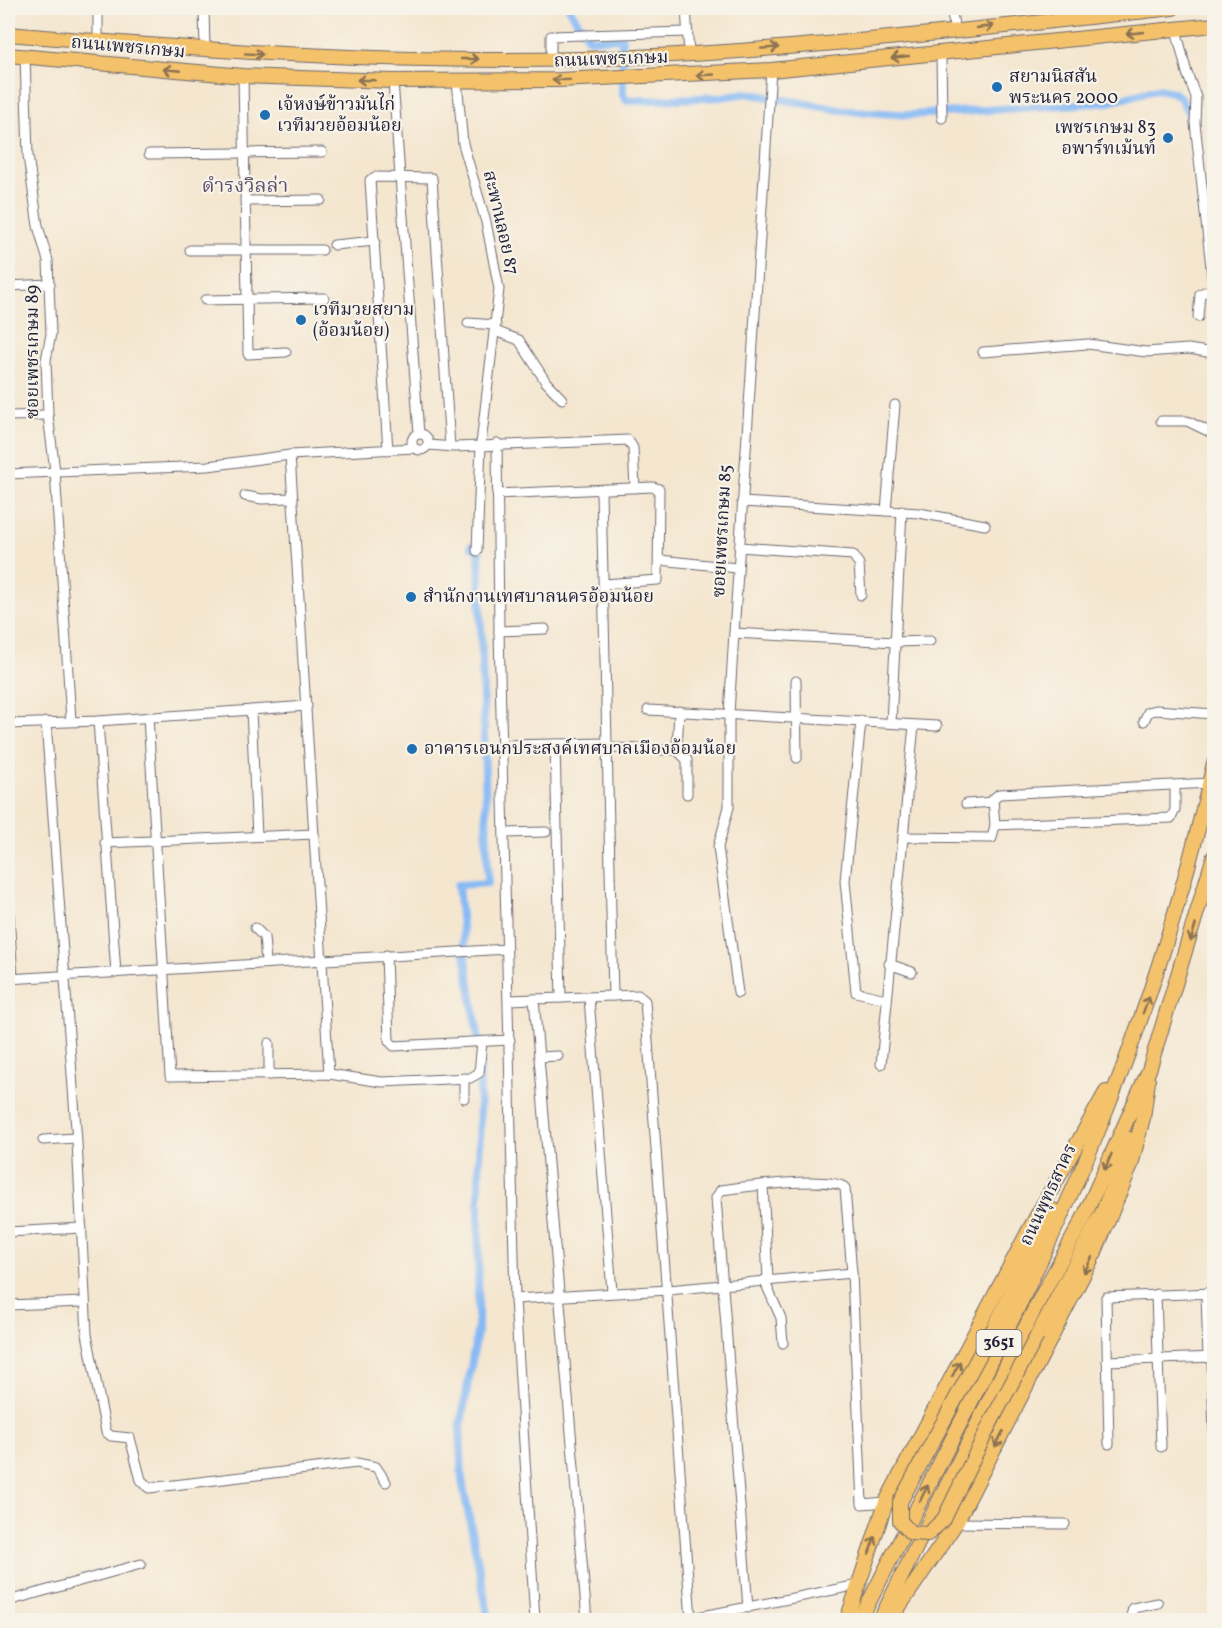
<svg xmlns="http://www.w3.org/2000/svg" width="1222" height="1628" font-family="Vollkorn,'Noto Serif Thai',serif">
<rect width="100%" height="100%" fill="#f7f3e8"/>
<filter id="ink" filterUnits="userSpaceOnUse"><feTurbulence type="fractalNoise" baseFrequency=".0167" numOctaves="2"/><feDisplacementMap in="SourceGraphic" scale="12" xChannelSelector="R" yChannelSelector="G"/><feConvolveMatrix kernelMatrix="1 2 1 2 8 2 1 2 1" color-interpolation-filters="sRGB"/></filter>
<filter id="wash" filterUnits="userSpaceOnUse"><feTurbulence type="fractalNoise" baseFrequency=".008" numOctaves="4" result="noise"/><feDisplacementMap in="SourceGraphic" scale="24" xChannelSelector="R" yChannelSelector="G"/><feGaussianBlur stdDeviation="1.35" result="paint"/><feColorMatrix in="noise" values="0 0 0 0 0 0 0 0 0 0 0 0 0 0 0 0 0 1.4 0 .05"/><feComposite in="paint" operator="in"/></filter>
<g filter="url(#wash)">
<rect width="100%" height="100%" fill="#f4e6cf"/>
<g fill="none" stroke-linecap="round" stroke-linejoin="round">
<g stroke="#87baf5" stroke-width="8">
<polyline points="569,8 589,39 622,38 623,95 627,101 721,97 746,93 840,110 910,115 1110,102 1158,89 1172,92 1180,97 1194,123"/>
<polyline points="1212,287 1214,305"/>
<polyline points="471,546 479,551 488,883 458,885 464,948 480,1048"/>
<polyline points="480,1067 478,1327 460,1429 462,1480 489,1620"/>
</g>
</g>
</g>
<g filter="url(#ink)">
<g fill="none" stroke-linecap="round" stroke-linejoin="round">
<g stroke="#6c676f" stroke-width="11">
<g id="street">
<polyline points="204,8 205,50"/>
<polyline points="686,8 689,54"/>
<polyline points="951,8 955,30"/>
<polyline points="1176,29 1187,73 1196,97 1195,123 1214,294"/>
<polyline points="98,41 98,8"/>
<polyline points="941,53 942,118"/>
<polyline points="25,56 28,156 38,226 48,261 51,334 46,360 48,415 55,471 71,720"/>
<polyline points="551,59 551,36 687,32"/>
<polyline points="243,76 248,354 286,352"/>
<polyline points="393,81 419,434"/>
<polyline points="457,81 463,144 486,222 499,289 481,444 477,551"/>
<polyline points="149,154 322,152"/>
<polyline points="245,201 321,200"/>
<polyline points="334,245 375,241"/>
<polyline points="190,250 322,250"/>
<polyline points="8,286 50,284"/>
<polyline points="205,300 324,298"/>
<polyline points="1198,317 1200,294 1214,288"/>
<polyline points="468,323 496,325"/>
<polyline points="495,331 519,340 546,382 562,399"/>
<polyline points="983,352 1088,344 1146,352 1188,349 1214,353"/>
<polyline points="8,416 48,415"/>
<polyline points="1161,421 1187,421 1214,434"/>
<circle cx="420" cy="442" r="8"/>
<polyline points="497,443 499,631 515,1299 535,1620"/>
<polyline points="428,445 455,447 628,440 633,448 635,488"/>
<polyline points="388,450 370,180 375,177 432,178 450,447"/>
<polyline points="290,455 329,1074"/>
<polyline points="8,474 208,466 290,455 414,448"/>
<polyline points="601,491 613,996"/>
<polyline points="497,494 653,487 659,489 658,580 604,584"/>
<polyline points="245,496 262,499 293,498"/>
<polyline points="742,502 919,513 985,525"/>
<polyline points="886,511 895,405"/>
<polyline points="739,547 853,555 859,564 861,595"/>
<polyline points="660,560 737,568"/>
<polyline points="499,631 545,629"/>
<polyline points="734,633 895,642 930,641"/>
<polyline points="796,681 797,758"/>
<polyline points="251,710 257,836"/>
<polyline points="648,710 937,726"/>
<polyline points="148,717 170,1076 329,1074 382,1082 470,1078 479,1073 482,1042"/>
<polyline points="98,721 116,973"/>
<polyline points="861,721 845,881 856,992 886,999"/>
<polyline points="1144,721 1148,712 1156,710 1214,714"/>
<polyline points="46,722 77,1142 87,1334 106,1432 111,1436 130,1438 141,1480 149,1488 357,1463 376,1467 386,1482"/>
<polyline points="891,723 902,511"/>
<polyline points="8,724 98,721 307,706"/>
<polyline points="502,745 555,744"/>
<polyline points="608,748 646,749"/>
<polyline points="662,750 677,750 687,760 687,794"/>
<polyline points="677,750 679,711"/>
<polyline points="966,804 993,802"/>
<polyline points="995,825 1171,818 1175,810 1175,786"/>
<polyline points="504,833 546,832"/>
<polyline points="903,837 992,838 995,825 993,799 999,794 1210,783"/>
<polyline points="105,843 314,834"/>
<polyline points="8,897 13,979"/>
<polyline points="255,928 264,937 266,962"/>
<polyline points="386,955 389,1041 394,1046 510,1040"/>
<polyline points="889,964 912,972"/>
<polyline points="8,979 507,949"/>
<polyline points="738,993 718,847 729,807 729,714 734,633 771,70"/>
<polyline points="561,998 555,744 607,743"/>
<polyline points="589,998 612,1292"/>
<polyline points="534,999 587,1620"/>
<polyline points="509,1000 638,995 645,1001 691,1619"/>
<polyline points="269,1043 269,1075"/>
<polyline points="539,1057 558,1056"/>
<polyline points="881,1064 914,725"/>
<polyline points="464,1078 464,1098"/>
<polyline points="43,1140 76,1138"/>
<polyline points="763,1185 768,1279"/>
<polyline points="8,1232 82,1228"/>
<polyline points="764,1280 781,1318 783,1343"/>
<polyline points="1206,1293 1208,1358"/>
<polyline points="1156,1294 1161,1447"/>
<polyline points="515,1299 668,1290 852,1273"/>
<polyline points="8,1305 84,1302"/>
<polyline points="1212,1357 1214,1438"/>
<polyline points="1107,1361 1214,1357"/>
<polyline points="1109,1444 1106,1297 1214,1293"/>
<polyline points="956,1523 1065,1524"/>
<polyline points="8,1601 141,1564"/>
<path d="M 748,1608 L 716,1198 L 721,1190 C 741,1187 833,1175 845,1188 L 852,1273 L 862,1504 L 886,1502"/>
<polyline points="683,1620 858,1585"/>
<polyline points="1130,1620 1133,1608 1158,1603"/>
</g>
</g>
<g stroke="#6c676f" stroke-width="16">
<g id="primary">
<path d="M 8,34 C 199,50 390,64 582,59 C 780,53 977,29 1173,8"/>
<polyline points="8,55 243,76 393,81 559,80 771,70 1214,25"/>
<polyline points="994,1328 1053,1210"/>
<polyline points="1037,1336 1104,1209 1130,1139"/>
<polyline points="847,1620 886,1502 1029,1230 1106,1092"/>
<path d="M 860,1620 C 942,1456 1031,1294 1101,1124 C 1149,1006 1186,886 1214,763"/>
<polyline points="880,1620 1036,1306 1083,1219 1149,1070 1214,856"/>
<polyline points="890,1620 956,1523 1095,1252 1131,1165 1143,1118 1148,1081"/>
</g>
</g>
<use href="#street" stroke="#fff" stroke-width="9"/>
<use href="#primary" stroke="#f4c26a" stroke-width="14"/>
<g stroke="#6c676f" stroke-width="16" stroke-linecap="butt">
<polyline id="primary-bridge" points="994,1328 900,1502 900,1521 911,1533 928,1534 944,1519 992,1420 1037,1336"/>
</g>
<use href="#primary-bridge" stroke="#f4c26a" stroke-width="14"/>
</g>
<defs><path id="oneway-shaft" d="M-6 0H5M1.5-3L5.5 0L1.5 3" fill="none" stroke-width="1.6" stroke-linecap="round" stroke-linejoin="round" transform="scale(1.5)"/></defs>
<g stroke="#8b7252">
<use href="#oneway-shaft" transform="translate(985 27) rotate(-6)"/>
<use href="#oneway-shaft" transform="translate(1135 33) rotate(174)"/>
<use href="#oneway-shaft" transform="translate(770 48) rotate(-4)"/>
<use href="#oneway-shaft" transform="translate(254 54) rotate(4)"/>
<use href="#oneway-shaft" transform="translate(900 57) rotate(174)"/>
<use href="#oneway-shaft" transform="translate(470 59)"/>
<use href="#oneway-shaft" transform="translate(172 70) rotate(-175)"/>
<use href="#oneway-shaft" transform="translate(705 75) rotate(177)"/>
<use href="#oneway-shaft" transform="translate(366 80) rotate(-178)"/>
<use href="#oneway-shaft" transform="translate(561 80) rotate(179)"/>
<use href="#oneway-shaft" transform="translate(1193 933) rotate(107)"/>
<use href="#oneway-shaft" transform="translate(1146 1005) rotate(-69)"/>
<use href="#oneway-shaft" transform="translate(1108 1162) rotate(114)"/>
<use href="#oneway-shaft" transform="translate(1088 1265) rotate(117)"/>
<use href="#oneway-shaft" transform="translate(956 1369) rotate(-62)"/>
<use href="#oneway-shaft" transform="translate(999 1439) rotate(117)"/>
<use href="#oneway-shaft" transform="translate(924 1493) rotate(-63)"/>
<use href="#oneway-shaft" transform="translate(872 1545) rotate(-71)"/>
</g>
</g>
<g fill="#1f6fb2" stroke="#f7f3e8" stroke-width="2">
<circle cx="997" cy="87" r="6"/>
<circle cx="265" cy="115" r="6"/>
<circle cx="1168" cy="138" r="6"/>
<circle cx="301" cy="320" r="6"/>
<circle cx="411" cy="597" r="6"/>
<circle cx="412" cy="749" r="6"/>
</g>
<g text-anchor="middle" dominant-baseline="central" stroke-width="4.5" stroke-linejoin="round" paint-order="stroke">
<rect fill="#f7f3e8" stroke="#62616f" stroke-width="1.5" x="976.5" y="1330" width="45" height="26" rx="4.5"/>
<g font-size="16" font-weight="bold" fill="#22223b">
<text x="999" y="1343">3651</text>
</g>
<g font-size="18" fill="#22223b" stroke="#f7f3e8">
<text transform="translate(128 48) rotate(5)">ถนนเพชรเกษม</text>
<text transform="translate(611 60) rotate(-2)">ถนนเพชรเกษม</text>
<text transform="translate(500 223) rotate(77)">สะพานลอย 87</text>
<text transform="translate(33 352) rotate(-90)">ซอยเพชรเกษม 89</text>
<text transform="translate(723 531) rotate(-87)">ซอยเพชรเกษม 85</text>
<text transform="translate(1049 1195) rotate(-65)">ถนนพุทธสาคร</text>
</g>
<g font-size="18" fill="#22223b" stroke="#f7f3e8" text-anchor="start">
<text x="1009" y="77">สยามนิสสัน<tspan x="1009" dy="21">พระนคร 2000</tspan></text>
<text x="277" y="105">เจ้หงษ์ข้าวมันไก่<tspan x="277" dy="21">เวทีมวยอ้อมน้อย</tspan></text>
<text x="1156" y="128" text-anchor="end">เพชรเกษม 83<tspan x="1156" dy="21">อพาร์ทเม้นท์</tspan></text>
<text x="313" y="310">เวทีมวยสยาม<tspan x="313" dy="21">(อ้อมน้อย)</tspan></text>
<text x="423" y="597">สำนักงานเทศบาลนครอ้อมน้อย</text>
<text x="424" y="749">อาคารเอนกประสงค์เทศบาลเมืองอ้อมน้อย</text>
</g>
<g font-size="20" fill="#61516f" stroke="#f7f3e8">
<text x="245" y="187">ดำรงวิลล่า</text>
</g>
</g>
<rect width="1222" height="1628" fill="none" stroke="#f7f3e8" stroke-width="30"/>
</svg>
